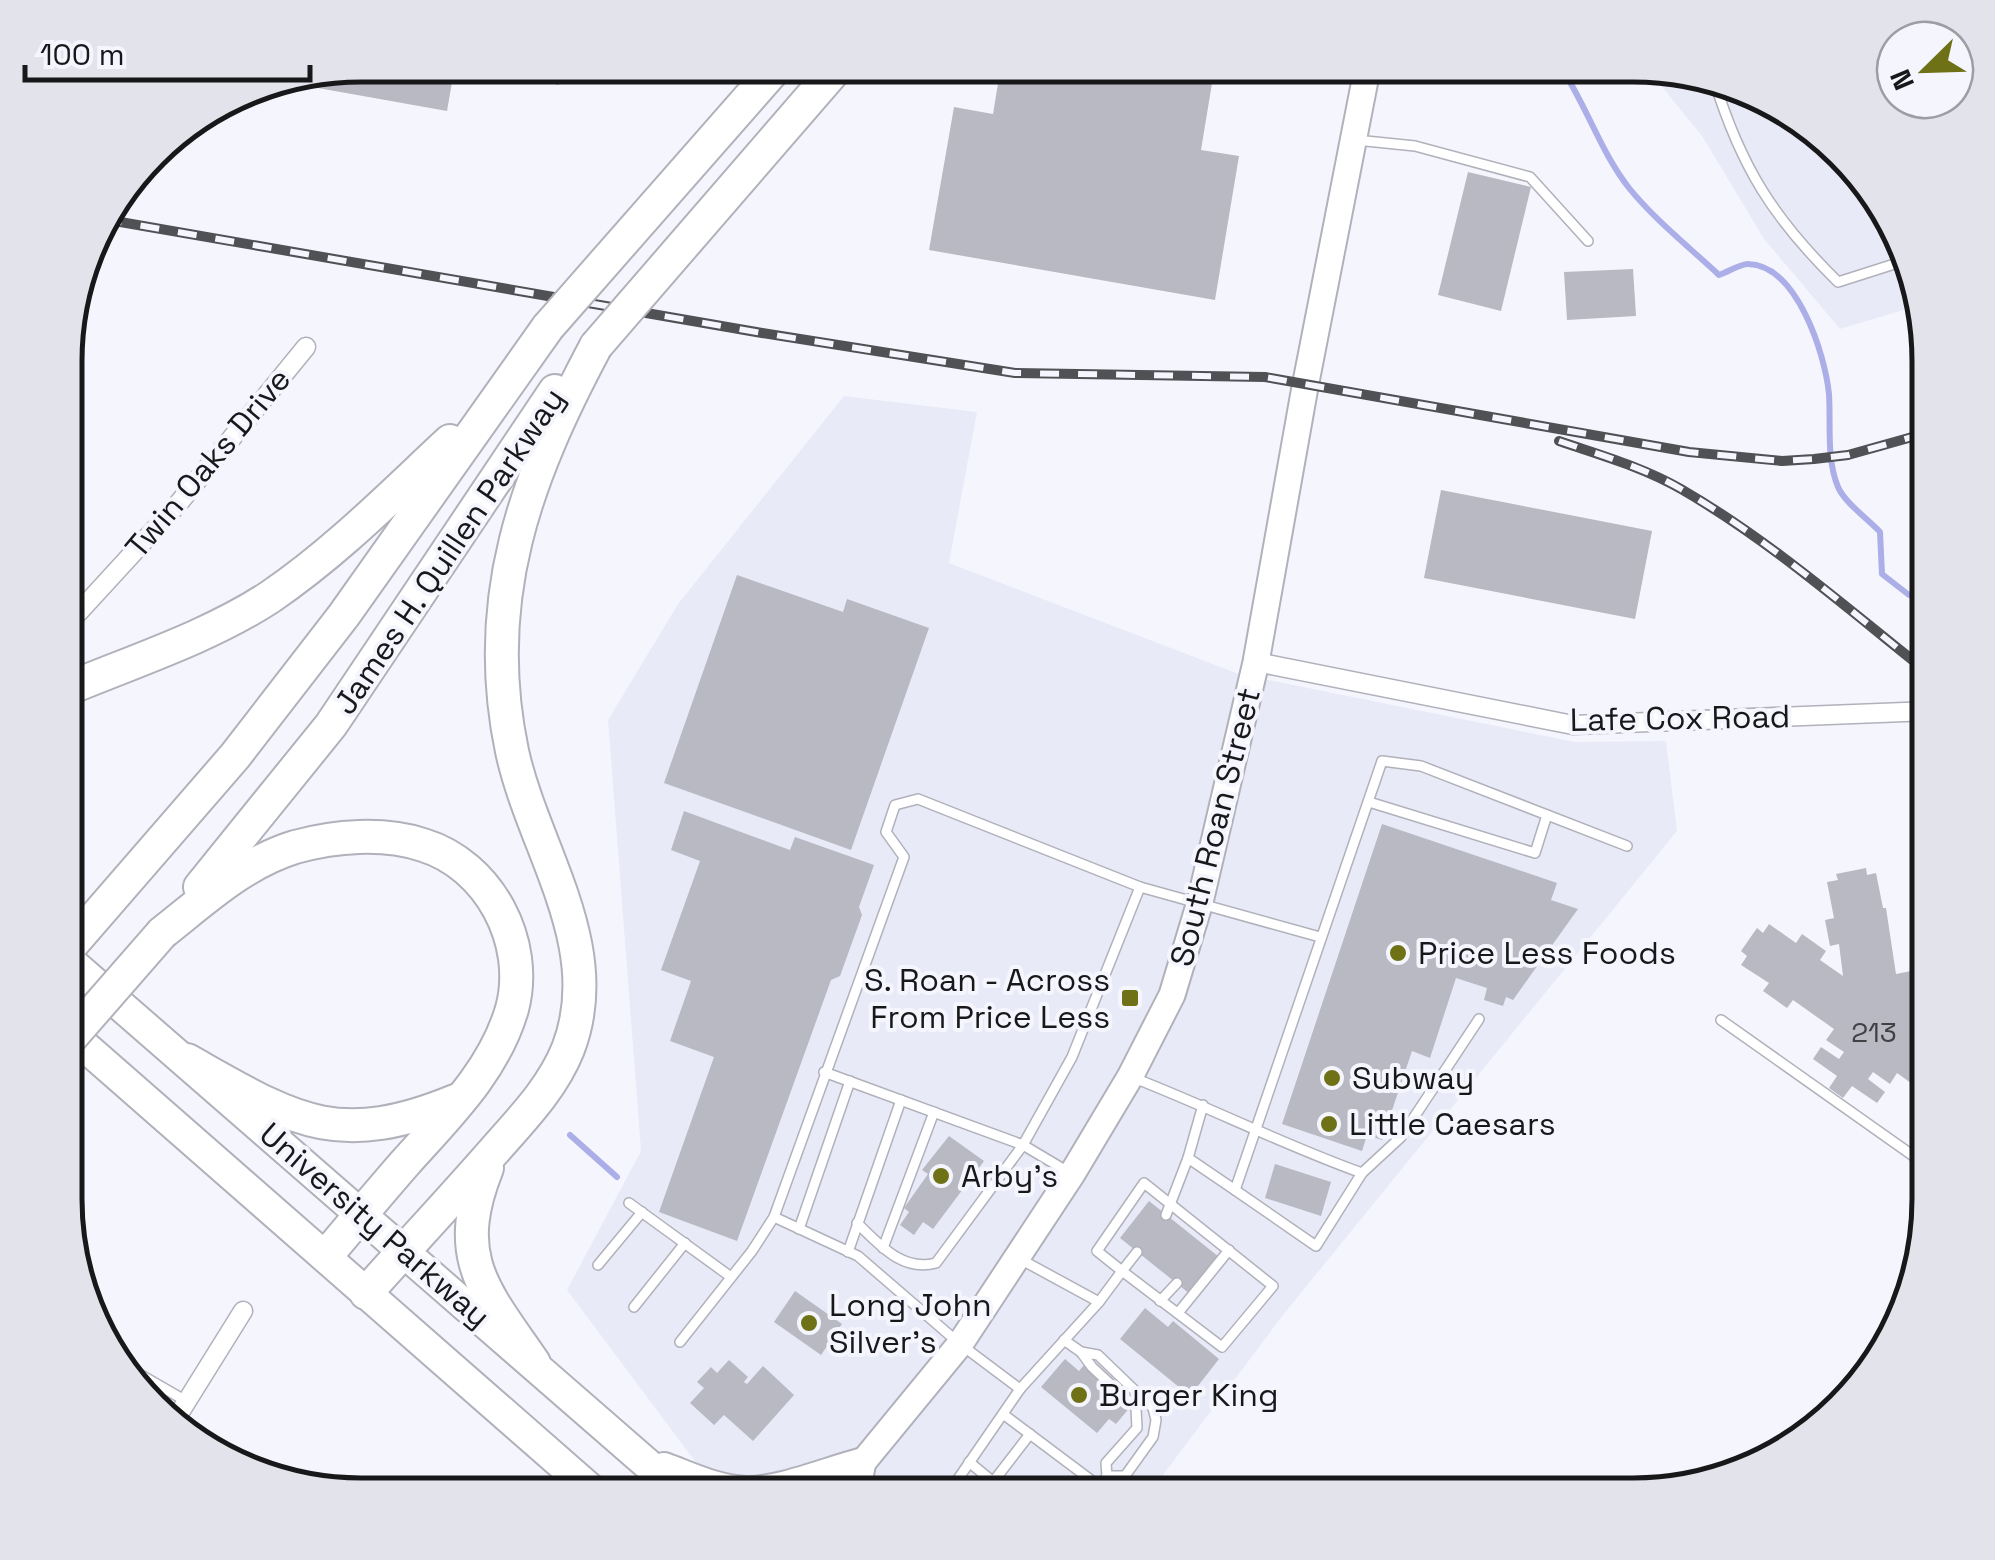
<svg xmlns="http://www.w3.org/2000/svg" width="1995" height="1560" font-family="'Space Grotesk',sans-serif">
<rect width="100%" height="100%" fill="#f5f6fd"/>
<g fill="#e9eaf8">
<polygon points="1645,66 1746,87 1829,139 1900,231 1917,306 1840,329 1764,239 1702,136"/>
<polygon points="844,396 977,412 949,563 1239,674 1575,742 1666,741 1677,831 1283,1315 1148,1495 731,1495 697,1464 567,1290 641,1151 608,720 678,604"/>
</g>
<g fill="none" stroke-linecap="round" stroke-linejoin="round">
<g stroke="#acaee7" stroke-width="6">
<path d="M 1560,66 C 1586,104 1600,151 1629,188 C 1655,220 1689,247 1719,275 C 1728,272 1740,264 1748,264 C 1797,265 1825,354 1829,394 C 1831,424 1826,458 1838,487 C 1845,503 1868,519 1880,532 L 1882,574 L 1909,595 L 1930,592"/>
<polyline points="570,1135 617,1177"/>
</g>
</g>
<g fill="#b8b9c2">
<polygon points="362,65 455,65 447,111 273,80"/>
<polygon points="457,65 563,65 559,85"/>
<polygon points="1001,65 1215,65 1201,150 1239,156 1215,300 929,250 954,107 993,114"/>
<polygon points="1468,172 1531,187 1501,311 1438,295"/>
<polygon points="1633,269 1636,316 1567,320 1564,272"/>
<polygon points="1441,490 1652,531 1635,619 1424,578"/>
<polygon points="737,575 843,612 847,599 929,628 851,850 664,783"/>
<polygon points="684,811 790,850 795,837 874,865 859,907 862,915 840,976 831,980 737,1241 659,1212 714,1057 670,1041 691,981 661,970 700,861 671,850"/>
<polygon points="1382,824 1557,883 1551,900 1578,909 1513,1000 1506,997 1503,1006 1484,1000 1487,988 1456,978 1430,1058 1412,1051 1382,1140 1367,1135 1362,1151 1282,1124"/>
<polygon points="1866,868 1867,875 1876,873 1883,908 1886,908 1896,974 1911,971 1922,979 1926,998 1929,997 1929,1096 1897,1073 1890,1084 1873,1072 1868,1079 1885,1092 1877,1103 1852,1086 1843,1098 1829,1088 1837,1076 1813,1059 1821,1047 1839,1059 1844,1052 1826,1040 1834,1029 1793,1000 1787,1008 1763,991 1769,983 1741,965 1747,956 1741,951 1757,928 1763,933 1769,924 1796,943 1802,934 1826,951 1820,960 1843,976 1839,944 1830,946 1825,920 1834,918 1827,882 1838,880 1836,874"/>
<polygon points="949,1136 984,1161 933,1229 923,1222 914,1235 900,1225 909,1212 904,1208 928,1174 922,1170"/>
<polygon points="1275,1164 1331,1182 1321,1216 1265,1198"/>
<polygon points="1149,1201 1219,1257 1190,1294 1120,1238"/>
<polygon points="795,1291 842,1324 821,1355 774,1322"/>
<polygon points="1145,1308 1168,1327 1173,1321 1219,1359 1190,1396 1120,1339"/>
<polygon points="1065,1359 1079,1371 1084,1365 1103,1381 1101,1383 1131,1406 1116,1424 1109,1419 1097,1433 1041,1387"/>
<polygon points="729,1360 748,1377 744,1382 747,1384 763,1366 794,1395 753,1441 724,1415 714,1425 690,1403 704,1388 697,1382 711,1367 717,1373"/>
</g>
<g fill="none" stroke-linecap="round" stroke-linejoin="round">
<g stroke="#b0b1ba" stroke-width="12">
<g id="service">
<path d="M 1714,80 C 1741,167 1773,218 1838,282 L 1907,260"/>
<polyline points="1356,140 1415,146 1530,177 1588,241"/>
<polyline points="1369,802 1535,853 1547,815"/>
<polyline points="1721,1020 1929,1167"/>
<polyline points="824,1072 1023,1145 1070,1173"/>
<path d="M 1134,1078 C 1211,1108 1284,1145 1362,1173"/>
<polyline points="1188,1158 1235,1190 1382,761 1421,766 1627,846"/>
<polyline points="1235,1190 1316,1246 1362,1173 1401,1137 1479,1019"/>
<polyline points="629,1203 731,1277"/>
<polyline points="1166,1215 1188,1158 1203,1105"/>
<polyline points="774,1217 858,1256 960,1344 1020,1389 947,1495"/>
<path d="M 857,1223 C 880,1245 902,1272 936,1263 L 1023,1145 L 1072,1057 L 1140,887"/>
<polyline points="799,1229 850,1081"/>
<polyline points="883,1248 934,1112"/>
<polyline points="848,1252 901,1100"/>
<polyline points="598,1265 642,1212"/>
<polyline points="1160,1301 1177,1283"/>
<polyline points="1099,1302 1122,1271 1222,1347 1273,1286 1144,1183 1097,1251 1122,1271 1137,1252"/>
<polyline points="634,1307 685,1243"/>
<polyline points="1178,1313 1229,1250"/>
<polyline points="1064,1340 1081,1352 1092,1367 1136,1408 1137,1428 1106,1463 1107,1476 1093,1495"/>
<polyline points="680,1342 752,1251 774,1217 904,857 886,832 895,805 918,799 1140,887 1320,937"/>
<polyline points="1081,1352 1098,1355 1153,1408 1156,1420 1153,1437 1125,1476 1107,1476"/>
<polyline points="122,1364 186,1401"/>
<polyline points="1020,1389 1099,1302 1020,1259"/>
<polyline points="1003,1414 1099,1486"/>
<polyline points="969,1462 1009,1495"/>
<polyline points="993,1482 1030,1434"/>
</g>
</g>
<g stroke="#b0b1ba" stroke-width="21">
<g id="minor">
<polyline points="67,620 78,613 178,504 306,347"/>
<polyline points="1256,662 1573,725 1930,711"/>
<polyline points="172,1425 243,1311"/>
</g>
</g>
<g stroke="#b0b1ba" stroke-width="29">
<polyline id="secondary" points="836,1495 960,1344 1072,1174 1130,1077 1172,995 1200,902 1256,662 1305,387 1368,65"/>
</g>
<g stroke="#b0b1ba" stroke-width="34">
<g id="trunk">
<polyline points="66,958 683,1495"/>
<polyline points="66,1030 597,1495"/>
<path d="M 664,1468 C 691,1478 717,1491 747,1492 C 781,1492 826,1473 860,1464 L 854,1495"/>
</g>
</g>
<g stroke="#b0b1ba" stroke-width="36">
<g id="motorway">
<path d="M 67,689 C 134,661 209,637 270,597 C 336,552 392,495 450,441"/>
<polyline points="200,887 331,725 555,391"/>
<path d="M 162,933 C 204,900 243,863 295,847 C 335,836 383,832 423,845 C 489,865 530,942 512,1009 C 494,1071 447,1116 405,1163 C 378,1194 352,1225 326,1256"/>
<polyline points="66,951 235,756 344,615 548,327"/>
<path d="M 187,1060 C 292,1119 335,1150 455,1101"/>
<path d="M 487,1168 C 451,1258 484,1290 534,1363"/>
<path d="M 366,1293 C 408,1246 451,1200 493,1152 C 521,1120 552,1089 568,1049 C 608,946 533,849 512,751 C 480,599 526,477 596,346"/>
</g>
</g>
<use href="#service" stroke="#fff" stroke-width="9"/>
<use href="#minor" stroke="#fff" stroke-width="18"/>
<use href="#secondary" stroke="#fff" stroke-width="25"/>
<use href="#trunk" stroke="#fff" stroke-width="30"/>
<use href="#motorway" stroke="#fff" stroke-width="32"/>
<g stroke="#505155" stroke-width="10">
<g id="rail">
<polyline points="103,219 762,333 1015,373 1265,377 1689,452 1782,461 1814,459 1848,455 1930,432"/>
<path d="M 1559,441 C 1600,455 1643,467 1681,489 C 1771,541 1849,610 1930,674"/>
</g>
</g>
<use href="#rail" stroke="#f5f6fd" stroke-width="6" stroke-dasharray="19" stroke-linecap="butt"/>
<g stroke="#b0b1ba" stroke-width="36" stroke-linecap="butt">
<g id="motorway-bridge">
<polyline points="548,327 778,65"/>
<polyline points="596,346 839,65"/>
<polyline points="66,1043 162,933"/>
</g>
</g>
<use href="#motorway-bridge" stroke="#fff" stroke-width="32"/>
</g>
<g fill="#6f7116" stroke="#f5f6fd" stroke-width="4">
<circle cx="1398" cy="953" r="10"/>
<rect x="1120" y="988" width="20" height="20" rx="5"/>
<circle cx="1332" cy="1078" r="10"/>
<circle cx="1329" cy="1124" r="10"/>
<circle cx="941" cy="1176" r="10"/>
<circle cx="809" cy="1323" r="10"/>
<circle cx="1079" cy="1395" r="10"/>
</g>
<g text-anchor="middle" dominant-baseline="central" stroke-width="8" stroke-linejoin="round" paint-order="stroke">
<g font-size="28" fill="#404045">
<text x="1874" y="1032">213</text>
</g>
<g font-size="32" fill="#18181b" stroke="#f5f6fd">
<text transform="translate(208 463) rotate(-50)">Twin Oaks Drive</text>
<text transform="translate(449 551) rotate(-56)">James H. Quillen Parkway</text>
<text transform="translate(1680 718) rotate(-1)">Lafe Cox Road</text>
<text transform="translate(1215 827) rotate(-76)">South Roan Street</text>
<text transform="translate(375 1225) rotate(41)">University Parkway</text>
</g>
<g font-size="32" fill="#18181b" stroke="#f5f6fd" text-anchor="start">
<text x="1418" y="953">Price Less Foods</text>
<text x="1110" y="980" text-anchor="end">S. Roan - Across<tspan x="1110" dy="37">From Price Less</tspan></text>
<text x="1352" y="1078">Subway</text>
<text x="1349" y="1124">Little Caesars</text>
<text x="961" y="1176">Arby's</text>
<text x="829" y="1305">Long John<tspan x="829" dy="37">Silver's</tspan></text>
<text x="1099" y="1395">Burger King</text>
</g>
</g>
<path d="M0 0H1995V1560H0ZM361 82H1633A279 279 0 0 1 1912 361V1199A279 279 0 0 1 1633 1478H361A279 279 0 0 1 82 1199V361A279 279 0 0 1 361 82Z" fill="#e3e4eb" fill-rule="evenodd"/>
<path fill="none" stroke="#18181b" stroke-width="5" d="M361 82H1633A279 279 0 0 1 1912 361V1199A279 279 0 0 1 1633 1478H361A279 279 0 0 1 82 1199V361A279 279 0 0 1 361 82Z"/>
<g transform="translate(1925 70) rotate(247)"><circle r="48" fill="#f5f6fd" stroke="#9d9da3" stroke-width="2.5"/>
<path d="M0-8L18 38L0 25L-18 38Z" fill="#6f7116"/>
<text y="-15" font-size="28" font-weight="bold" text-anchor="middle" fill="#18181b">N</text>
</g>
<path d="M25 65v15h285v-15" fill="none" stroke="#18181b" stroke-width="5"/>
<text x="40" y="65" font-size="30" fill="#18181b" stroke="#f5f6fd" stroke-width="8" paint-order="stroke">100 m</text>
</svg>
